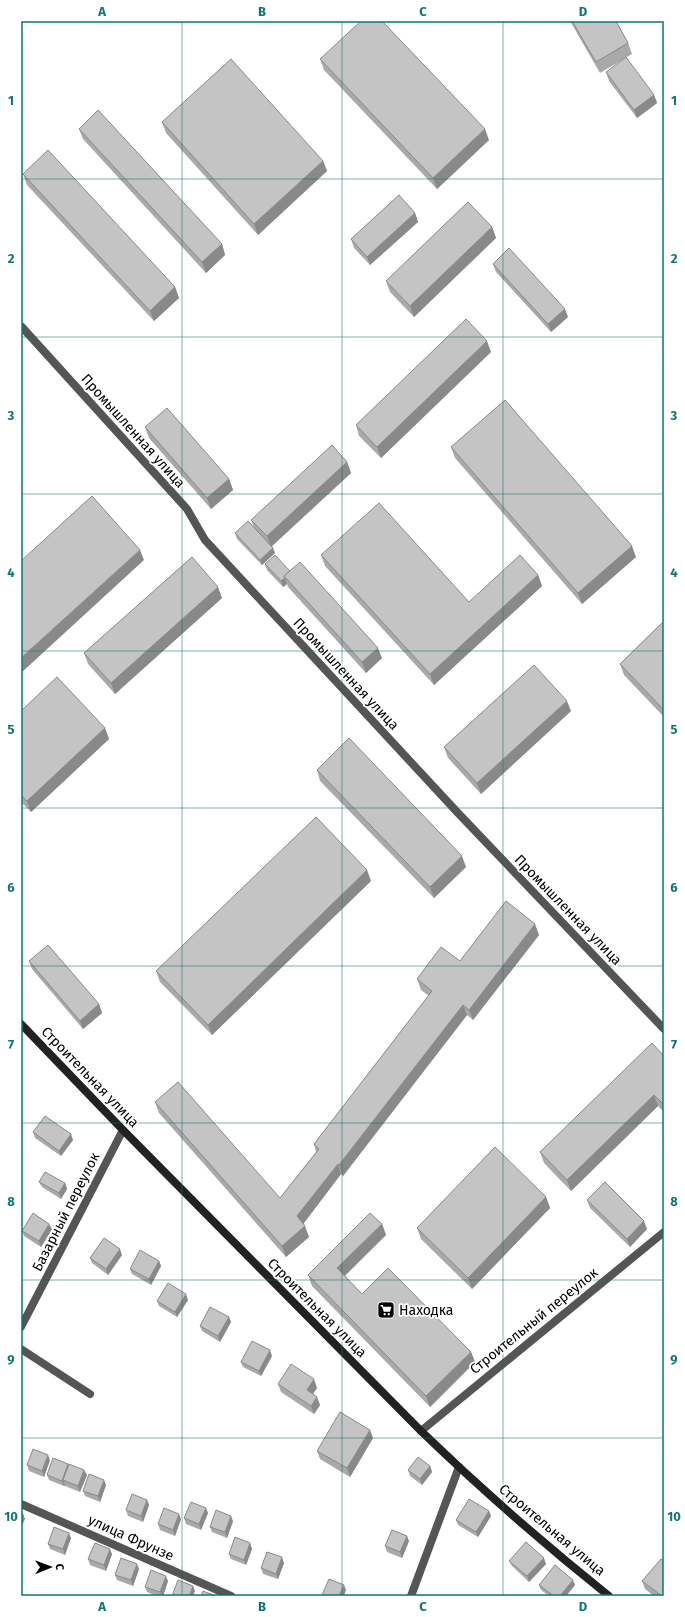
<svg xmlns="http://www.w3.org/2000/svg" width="685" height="1617" font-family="'Fira Sans',sans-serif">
<rect width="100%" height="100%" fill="#fff"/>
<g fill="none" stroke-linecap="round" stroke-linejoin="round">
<g stroke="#555" stroke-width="8">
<polyline points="21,326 187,509 205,540 458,813 664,1029"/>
<polyline points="21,1327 123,1130"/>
<polyline points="21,1349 90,1394"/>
<polyline points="421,1431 664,1232"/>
<polyline points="21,1504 231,1596"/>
<polyline points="411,1596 459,1467"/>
</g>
<path stroke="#222" stroke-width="8" d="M 21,1024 L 123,1130 L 421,1431 C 481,1489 544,1544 609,1596"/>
</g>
<g fill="#a9a9a9">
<polygon points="570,21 616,21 628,43 632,54 600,73"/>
<polygon points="320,59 489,140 437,189 324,70"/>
<polygon points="606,72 654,95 657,103 637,118 609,81"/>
<polygon points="162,122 323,161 327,171 258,235 166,133"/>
<polygon points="79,129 222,244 225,255 206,273 83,139"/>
<polygon points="23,174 175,287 179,298 154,321 27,185"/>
<polygon points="415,213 418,222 370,265 354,248 351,239"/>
<polygon points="492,227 496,238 414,317 390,292 386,281"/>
<polygon points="493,264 568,317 551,332 496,272"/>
<polygon points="491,352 381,458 359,436 356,425"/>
<polygon points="145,427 229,479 233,490 211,509 149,438"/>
<polygon points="451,447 636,557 582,604 455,458"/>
<polygon points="347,462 351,473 272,546 275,553 262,565 237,539 235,533 254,528 251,520"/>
<polygon points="321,555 469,602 538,575 542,586 434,685 325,566"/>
<polygon points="265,564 290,571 382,658 366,673 288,587 287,584 283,587 267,570"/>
<polygon points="222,598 115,694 88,664 84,653"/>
<polygon points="664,621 664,717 624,675 620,664"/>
<polygon points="21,711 105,728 109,739 31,812 21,802"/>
<polygon points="571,711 481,794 448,758 444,747"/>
<polygon points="317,770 466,867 434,898 320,781"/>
<polygon points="371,881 212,1035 160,982 156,971"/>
<polygon points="539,935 473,1020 467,1015 343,1176 341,1174 303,1224 309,1237 286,1257 159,1113 155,1102 280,1198 316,1152 314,1144 429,996 421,990 417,979 460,961"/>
<polygon points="29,961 99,1004 102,1013 83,1029 32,969"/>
<polygon points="664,1056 664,1112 658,1106 571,1191 544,1163 540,1152"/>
<polygon points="33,1132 73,1140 61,1156 35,1138"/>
<polygon points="39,1182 65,1183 67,1189 61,1199 42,1187"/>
<polygon points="546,1197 550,1208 472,1289 421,1239 417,1228"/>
<polygon points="587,1200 647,1229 630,1247 590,1208"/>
<polygon points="382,1224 386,1235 345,1276 362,1294 471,1352 475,1362 430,1407 312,1286 308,1275"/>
<polygon points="52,1229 41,1247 24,1236 22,1231"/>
<polygon points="122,1255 108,1275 92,1263 90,1258"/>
<polygon points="159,1261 161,1266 151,1285 132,1274 130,1269"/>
<polygon points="188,1300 177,1317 159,1306 157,1301"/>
<polygon points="229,1317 231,1322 220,1342 202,1331 200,1326"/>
<polygon points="272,1356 261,1376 243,1367 241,1362"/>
<polygon points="278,1384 317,1388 313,1393 320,1405 314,1414 281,1392"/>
<polygon points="373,1438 350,1477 320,1459 317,1451"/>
<polygon points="50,1460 44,1477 29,1471 27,1465"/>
<polygon points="68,1464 69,1466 87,1475 80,1492 65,1486 65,1485 64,1486 49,1480 47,1475"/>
<polygon points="430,1466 432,1472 422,1485 410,1476 408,1470"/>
<polygon points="106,1485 100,1502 85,1496 83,1491"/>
<polygon points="147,1500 149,1505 143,1522 128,1516 126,1510"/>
<polygon points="489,1511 491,1516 478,1537 458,1525 456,1520"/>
<polygon points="208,1513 201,1530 186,1524 184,1518"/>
<polygon points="181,1519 175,1536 160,1530 158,1524"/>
<polygon points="233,1521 227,1538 212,1532 210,1527"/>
<polygon points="71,1538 65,1555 50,1549 48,1544"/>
<polygon points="409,1541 402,1558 387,1552 385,1546"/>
<polygon points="250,1543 252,1549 246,1565 231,1559 229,1554"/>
<polygon points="112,1554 106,1571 90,1565 88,1559"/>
<polygon points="509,1561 546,1564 529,1582 512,1566"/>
<polygon points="284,1563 278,1579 263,1574 261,1568"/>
<polygon points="139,1569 133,1586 117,1580 115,1575"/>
<polygon points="168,1581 163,1596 157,1596 147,1592 145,1587"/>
<polygon points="642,1581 664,1596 654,1596 645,1589"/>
<polygon points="539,1585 575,1585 566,1596 549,1596 541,1590"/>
</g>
<g fill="#898989">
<polygon points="654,95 657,103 637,118 634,110"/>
<polygon points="485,129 489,140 437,189 433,178"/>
<polygon points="323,161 327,171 258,235 254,224"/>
<polygon points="415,213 418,222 370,265 367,257"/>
<polygon points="492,227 496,238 414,317 410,306"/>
<polygon points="222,244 225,255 206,273 202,262"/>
<polygon points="175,287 179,298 154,321 150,311"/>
<polygon points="565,309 568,317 551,332 548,324"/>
<polygon points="487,341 491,352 381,458 377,447"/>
<polygon points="347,462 351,473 271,547 267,536"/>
<polygon points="229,479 233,490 211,509 207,498"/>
<polygon points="632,546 636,557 582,604 578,593"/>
<polygon points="273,548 275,553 262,565 260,560"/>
<polygon points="140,550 144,560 21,673 21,658"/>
<polygon points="538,575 542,586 434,685 430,674"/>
<polygon points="285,578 287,584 283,587 281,581"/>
<polygon points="218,587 222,598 115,694 111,683"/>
<polygon points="378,648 382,658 366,673 362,662"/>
<polygon points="567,701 571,711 481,794 477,783"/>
<polygon points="105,728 109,739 31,812 27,801"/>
<polygon points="462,856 466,867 434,898 430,887"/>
<polygon points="367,870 371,881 212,1035 208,1025"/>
<polygon points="535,924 539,935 473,1020 469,1010"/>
<polygon points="99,1004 102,1013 83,1029 80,1021"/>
<polygon points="463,1005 467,1015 343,1176 339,1165"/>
<polygon points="654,1095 658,1106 571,1191 567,1180"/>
<polygon points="71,1134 73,1140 61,1156 59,1151"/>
<polygon points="338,1164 341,1174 301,1227 297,1216"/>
<polygon points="65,1183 67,1189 61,1199 59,1193"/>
<polygon points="546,1197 550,1208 472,1289 468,1278"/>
<polygon points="644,1221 647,1229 630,1247 627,1239"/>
<polygon points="49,1224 52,1229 41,1247 39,1241"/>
<polygon points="382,1224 386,1235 341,1279 337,1268"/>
<polygon points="305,1226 309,1237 286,1257 282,1246"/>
<polygon points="120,1249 122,1255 108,1275 106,1269"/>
<polygon points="159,1261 161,1266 151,1285 149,1279"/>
<polygon points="186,1294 188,1300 177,1317 175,1312"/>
<polygon points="229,1317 231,1322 220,1342 218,1336"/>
<polygon points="270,1350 272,1356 261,1376 259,1371"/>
<polygon points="471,1352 475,1362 430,1407 426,1396"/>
<polygon points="314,1379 317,1388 310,1398 307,1390"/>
<polygon points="317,1397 320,1405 314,1414 311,1406"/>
<polygon points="370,1430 373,1438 350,1477 347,1468"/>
<polygon points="48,1455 50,1460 44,1477 42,1471"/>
<polygon points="68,1464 70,1470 63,1480 65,1485 64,1486 62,1481"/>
<polygon points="430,1466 432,1472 422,1485 420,1479"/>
<polygon points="84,1470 87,1475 80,1492 78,1486"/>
<polygon points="104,1480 106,1485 100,1502 98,1496"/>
<polygon points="147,1500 149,1505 143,1522 141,1516"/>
<polygon points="206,1508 208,1513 201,1530 199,1524"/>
<polygon points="489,1511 491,1516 478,1537 476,1532"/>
<polygon points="23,1513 25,1519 21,1528 21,1517"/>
<polygon points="179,1514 181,1519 175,1536 173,1530"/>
<polygon points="231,1516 233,1521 227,1538 225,1532"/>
<polygon points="69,1533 71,1538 65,1555 63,1549"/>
<polygon points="407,1536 409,1541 402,1558 400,1552"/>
<polygon points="250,1543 252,1549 246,1565 244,1560"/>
<polygon points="110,1549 112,1554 106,1571 104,1565"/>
<polygon points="282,1557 284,1563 278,1579 276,1574"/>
<polygon points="544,1558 546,1564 529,1582 527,1576"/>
<polygon points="137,1564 139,1569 133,1586 131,1580"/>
<polygon points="166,1576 168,1581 163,1596 162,1596 160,1592"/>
<polygon points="573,1580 575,1585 566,1596 560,1596"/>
<polygon points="344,1585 346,1590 344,1596 339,1596"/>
<polygon points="193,1586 195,1591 193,1596 189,1596"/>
</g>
<g fill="#c4c4c4" stroke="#898989">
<polygon points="361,21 382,21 485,129 433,178 320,59"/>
<polygon points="572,21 616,21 628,43 596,62"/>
<polygon points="626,57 654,95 634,110 606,72"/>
<polygon points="231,59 323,161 254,224 162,122"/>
<polygon points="98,110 222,244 202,262 79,129"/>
<polygon points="48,150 175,287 150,311 23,174"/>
<polygon points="399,195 415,213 367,257 351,239"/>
<polygon points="468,202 492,227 410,306 386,281"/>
<polygon points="509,248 565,309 548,324 493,264"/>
<polygon points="466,319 487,341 377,447 356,425"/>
<polygon points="505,400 632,546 578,593 451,447"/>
<polygon points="167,408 229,479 207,498 145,427"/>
<polygon points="332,445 347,462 267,536 251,520"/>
<polygon points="92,496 140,550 21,658 21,561"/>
<polygon points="379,503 469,602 520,555 538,575 430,674 321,555"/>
<polygon points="248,521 273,548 260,560 235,533"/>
<polygon points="275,555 290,571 284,576 285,578 281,581 265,564"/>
<polygon points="192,557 218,587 111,683 84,653"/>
<polygon points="300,562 378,648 362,662 284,576"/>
<polygon points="664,621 664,710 620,664"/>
<polygon points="534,665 567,701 477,783 444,747"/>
<polygon points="57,677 105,728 27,801 21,795 21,711"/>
<polygon points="349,738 462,856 430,887 317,770"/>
<polygon points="316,817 367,870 208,1025 156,971"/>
<polygon points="506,901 535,924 469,1010 463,1005 339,1165 338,1164 297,1216 305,1226 282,1246 155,1102 178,1082 280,1198 319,1149 314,1144 432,991 417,979 441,947 460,961"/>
<polygon points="48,945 99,1004 80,1021 29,961"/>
<polygon points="652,1043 664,1056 664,1105 654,1095 567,1180 540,1152"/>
<polygon points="45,1116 71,1134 59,1151 33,1132"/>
<polygon points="495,1147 546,1197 468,1278 417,1228"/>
<polygon points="45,1172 65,1183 59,1193 39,1182"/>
<polygon points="605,1182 644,1221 627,1239 587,1200"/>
<polygon points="33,1213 49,1224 39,1241 22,1231"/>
<polygon points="370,1213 382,1224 337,1268 362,1294 388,1268 471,1352 426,1396 308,1275"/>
<polygon points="104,1238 120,1249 106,1269 90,1258"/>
<polygon points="140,1250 159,1261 149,1279 130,1269"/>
<polygon points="168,1283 186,1294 175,1312 157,1301"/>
<polygon points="210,1307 229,1317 218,1336 200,1326"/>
<polygon points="252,1341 270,1350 259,1371 241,1362"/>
<polygon points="291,1364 314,1379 307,1390 317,1397 311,1406 278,1384"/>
<polygon points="340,1412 370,1430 347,1468 317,1451"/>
<polygon points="33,1449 48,1455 42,1471 27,1465"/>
<polygon points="418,1457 430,1466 420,1479 408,1470"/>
<polygon points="53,1458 68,1464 62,1481 47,1475"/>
<polygon points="69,1464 84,1470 78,1486 63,1480"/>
<polygon points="89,1474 104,1480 98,1496 83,1491"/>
<polygon points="132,1494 147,1500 141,1516 126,1510"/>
<polygon points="469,1499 489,1511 476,1532 456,1520"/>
<polygon points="191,1502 206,1508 199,1524 184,1518"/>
<polygon points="164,1508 179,1514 173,1530 158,1524"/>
<polygon points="216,1510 231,1516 225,1532 210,1527"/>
<polygon points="54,1527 69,1533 63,1549 48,1544"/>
<polygon points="392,1530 407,1536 400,1552 385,1546"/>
<polygon points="235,1537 250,1543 244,1560 229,1554"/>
<polygon points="526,1542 544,1558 527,1576 509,1561"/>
<polygon points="95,1543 110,1549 104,1565 88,1559"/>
<polygon points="267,1552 282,1557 276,1574 261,1568"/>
<polygon points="121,1558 137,1564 131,1580 115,1575"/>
<polygon points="661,1559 664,1561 664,1596 662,1596 642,1581"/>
<polygon points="555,1565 573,1580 560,1596 554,1596 539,1585"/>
<polygon points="151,1570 166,1576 160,1592 145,1587"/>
<polygon points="329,1579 344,1585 339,1596 325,1596 322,1595"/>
<polygon points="178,1580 193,1586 189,1596 172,1596"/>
<polygon points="203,1591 216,1596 201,1596"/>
</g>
<path fill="none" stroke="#0f766e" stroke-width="1" stroke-opacity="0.55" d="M 182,21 L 182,1596M 342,21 L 342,1596M 503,21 L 503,1596M 21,179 L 664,179M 21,337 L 664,337M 21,494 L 664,494M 21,651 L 664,651M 21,808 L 664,808M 21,966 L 664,966M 21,1123 L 664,1123M 21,1280 L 664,1280M 21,1438 L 664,1438"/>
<defs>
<g id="supermarket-square" transform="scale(0.9)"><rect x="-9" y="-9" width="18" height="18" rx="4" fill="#000" stroke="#fff"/><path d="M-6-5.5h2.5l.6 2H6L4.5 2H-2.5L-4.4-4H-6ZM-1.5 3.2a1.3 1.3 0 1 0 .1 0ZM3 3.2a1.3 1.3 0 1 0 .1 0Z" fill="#fff"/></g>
</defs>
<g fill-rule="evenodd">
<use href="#supermarket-square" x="386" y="1310"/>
</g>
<g text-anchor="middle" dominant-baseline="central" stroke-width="3.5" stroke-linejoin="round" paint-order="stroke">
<g font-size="14" fill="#000" stroke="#fff">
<text transform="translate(133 431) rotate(48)">Промышленная улица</text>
<text transform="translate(346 674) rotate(47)">Промышленная улица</text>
<text transform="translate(568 910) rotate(46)">Промышленная улица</text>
<text transform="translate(90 1077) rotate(46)">Строительная улица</text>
<text transform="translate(66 1212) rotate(-63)">Базарный переулок</text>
<text transform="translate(317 1308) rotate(45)">Строительная улица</text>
<text transform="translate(534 1321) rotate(-39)">Строительный переулок</text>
<text transform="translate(552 1530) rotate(40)">Строительная улица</text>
<text transform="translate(131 1538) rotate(24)">улица Фрунзе</text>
</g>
<g font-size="14" fill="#000" stroke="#fff" text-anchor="start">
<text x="399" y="1310">Находка</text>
</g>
</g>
<rect width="685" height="1617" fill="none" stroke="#ffffff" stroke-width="44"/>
<g transform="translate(50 1567) rotate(89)" stroke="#ffffff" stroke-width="3" paint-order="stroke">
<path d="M0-3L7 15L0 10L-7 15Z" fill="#000000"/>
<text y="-6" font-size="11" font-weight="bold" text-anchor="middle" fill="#000000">С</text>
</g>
<rect x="22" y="22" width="641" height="1573" fill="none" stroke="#0f766e" stroke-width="1.5"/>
<g font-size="13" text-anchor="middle" font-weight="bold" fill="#0f766e">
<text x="102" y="16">A</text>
<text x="262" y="16">B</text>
<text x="423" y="16">C</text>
<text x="583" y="16">D</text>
<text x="11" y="105">1</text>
<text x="674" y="105">1</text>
<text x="11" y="263">2</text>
<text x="674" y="263">2</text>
<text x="11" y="420">3</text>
<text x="674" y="420">3</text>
<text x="11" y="577">4</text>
<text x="674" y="577">4</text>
<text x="11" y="734">5</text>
<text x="674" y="734">5</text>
<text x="11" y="892">6</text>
<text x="674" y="892">6</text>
<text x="11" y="1049">7</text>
<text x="674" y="1049">7</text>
<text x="11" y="1206">8</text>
<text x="674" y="1206">8</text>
<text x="11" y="1364">9</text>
<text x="674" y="1364">9</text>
<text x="11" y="1521">10</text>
<text x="674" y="1521">10</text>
<text x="102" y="1611">A</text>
<text x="262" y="1611">B</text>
<text x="423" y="1611">C</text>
<text x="583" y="1611">D</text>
</g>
</svg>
